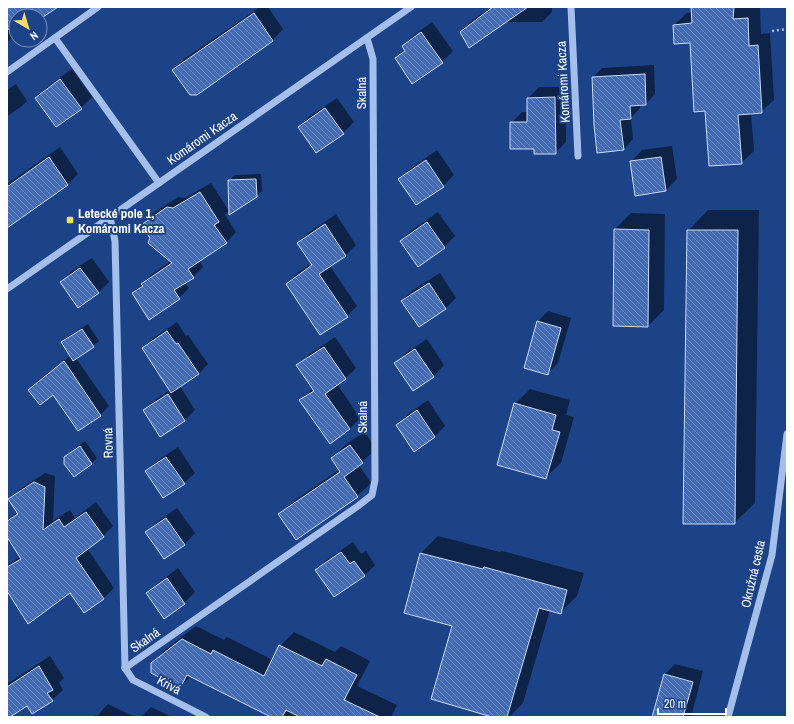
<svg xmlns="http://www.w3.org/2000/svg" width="794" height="724" font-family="'Archivo Narrow',sans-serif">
<defs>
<pattern id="building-back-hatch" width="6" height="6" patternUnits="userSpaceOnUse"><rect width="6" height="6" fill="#446bb1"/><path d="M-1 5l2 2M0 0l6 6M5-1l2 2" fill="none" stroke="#6989c1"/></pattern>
</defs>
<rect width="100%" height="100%" fill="#1c4288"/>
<g fill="#0007">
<polygon points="7,7 56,7 40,18 40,16 16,16 16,36 7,42"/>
<polygon points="260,7 268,7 283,29 273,40 192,96 174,70 184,59"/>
<polygon points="489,7 552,7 552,12 542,22 505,22 461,32 471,21 489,9"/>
<polygon points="692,7 760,7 761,34 770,33 774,100 761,112 751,113 754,151 741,163 706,110 691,42 674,25 687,13 692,12"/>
<polygon points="432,22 453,51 442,62 396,58 405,49 403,46 414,35"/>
<polygon points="654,65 655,94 646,104 640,104 640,108 631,118 633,139 624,149 593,77 602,68"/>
<polygon points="72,69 92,97 81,108 56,126 36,98 47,87"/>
<polygon points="16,84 27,101 22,106 7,116 7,90"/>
<polygon points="539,87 566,87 566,142 555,153 535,148 511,123 522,112 528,112 528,98"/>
<polygon points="337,98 354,122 343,133 299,127 310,116"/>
<polygon points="672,146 677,179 666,190 632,161 642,150"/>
<polygon points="60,147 78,174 67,185 7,227 7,184"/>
<polygon points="437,150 454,175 443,186 399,179 410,169"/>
<polygon points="261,174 262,191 256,196 229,180 235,175"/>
<polygon points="211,183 229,211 225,215 236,232 226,243 199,260 203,267 193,277 185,282 189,288 179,298 133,293 152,274 171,261 151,238 142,225 152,214 178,197 185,198"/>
<polygon points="708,210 759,210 755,503 734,523 688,231"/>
<polygon points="438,212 455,236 444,247 418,265 401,241 412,230"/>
<polygon points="631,213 665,214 664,310 648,326 615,229"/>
<polygon points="336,214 356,245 346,255 330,266 357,306 347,316 287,284 297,273 312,263 298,243 308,233"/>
<polygon points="92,258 109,282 98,293 61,282 72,271"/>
<polygon points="440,273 456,298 446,308 402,301 413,290"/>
<polygon points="548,311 571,318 558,363 547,374 537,322"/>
<polygon points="177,322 186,336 188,335 208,364 199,374 180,386 195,410 184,421 145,410 156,399 170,390 143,348 152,339"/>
<polygon points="88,324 99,341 93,346 76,358 109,406 100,415 78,430 53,394 29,390 38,381 71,355 62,342 67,337"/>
<polygon points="335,337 356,368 345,379 337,384 360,418 350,429 301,400 313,388 298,366 308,355"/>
<polygon points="427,339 444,365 434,376 413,390 395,364 406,353"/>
<polygon points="530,389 570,400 566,415 574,417 561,463 546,477 515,404"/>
<polygon points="428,400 445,426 434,437 397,425 408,414"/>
<polygon points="365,432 376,449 359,465 371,483 357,496 280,514 294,501 340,469 332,458 346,444"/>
<polygon points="85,441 97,458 92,463 74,476 62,459 68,454"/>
<polygon points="178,447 195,473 184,483 147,471 158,460"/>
<polygon points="45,473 55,476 53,521 70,510 75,518 96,502 113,526 103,536 87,548 114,588 104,598 84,612 70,592 7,589 7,565 21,556 7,536 7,520 18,512 10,500 20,489"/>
<polygon points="177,508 195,533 185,544 165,558 147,532 157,522"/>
<polygon points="438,536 500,552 502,551 584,573 577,596 560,613 550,610 523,703 509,717 496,717 421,553"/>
<polygon points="353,542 361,554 366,551 375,565 364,576 317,570 327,560"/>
<polygon points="178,568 195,592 184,603 147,594 158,583"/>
<polygon points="196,626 224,640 227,637 273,660 280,646 294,632 335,652 341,646 370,661 357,686 397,705 391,717 273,717 191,676 180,687 152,663 166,649"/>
<polygon points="50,656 64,678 59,683 63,690 52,700 7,709 7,684"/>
<polygon points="675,664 703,671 691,717 653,717 664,675"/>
<polygon points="108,704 135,717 93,717 95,715 97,716"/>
<polygon points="151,707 172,717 141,717"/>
</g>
<g fill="url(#building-back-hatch)" stroke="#cadbf9">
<polygon points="7,7 58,7 40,19 40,16 16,16 16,37 15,38 7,27"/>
<polygon points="493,7 528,7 469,48 460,32"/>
<polygon points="691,7 734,7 733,19 748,18 749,46 758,45 762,113 738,115 742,164 709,166 705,111 694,112 690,43 674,44 673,25 692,23"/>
<polygon points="254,13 273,41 197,95 190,95 172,70"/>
<polygon points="421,32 443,63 412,84 395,58 405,51 402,46"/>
<polygon points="645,74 646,105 630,106 631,119 620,120 624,150 597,153 594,125 592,77"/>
<polygon points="60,79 82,109 56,127 35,98"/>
<polygon points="555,97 556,154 534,154 534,149 510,149 510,122 527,122 527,98"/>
<polygon points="325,108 344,134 316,153 298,127"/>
<polygon points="49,157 68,185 7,228 7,187"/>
<polygon points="661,157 666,191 635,196 630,161"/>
<polygon points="426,160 444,187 416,205 398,179"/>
<polygon points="256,179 257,197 229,215 228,180"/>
<polygon points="200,192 219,222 214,225 227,243 188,269 194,278 174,290 180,299 149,320 132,293 143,286 141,284 172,263 148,243 150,238 141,225 167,207 173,208"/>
<polygon points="427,222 445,248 418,267 400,241"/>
<polygon points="325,224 346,256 319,274 348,317 320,335 286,284 312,265 297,243"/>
<polygon points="614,229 649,230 648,327 613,326"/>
<polygon points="687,230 738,230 735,524 683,524"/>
<polygon points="80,268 99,293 78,308 60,282"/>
<polygon points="429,283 446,309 419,327 401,301"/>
<polygon points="537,321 561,328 548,375 524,368"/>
<polygon points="82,329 94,347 73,361 61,342"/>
<polygon points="167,331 176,344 178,343 199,374 171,393 142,348"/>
<polygon points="324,347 346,379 325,394 350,429 330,444 299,400 314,391 296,365"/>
<polygon points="415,349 434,377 413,391 394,363"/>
<polygon points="64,361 101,416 78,431 53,395 40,405 28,390"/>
<polygon points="168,394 185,421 160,437 143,410"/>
<polygon points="514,403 556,415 552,430 560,432 546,479 497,465"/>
<polygon points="417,410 435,437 414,452 396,425"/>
<polygon points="350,445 363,463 344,477 358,497 296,540 278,514 340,472 331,458"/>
<polygon points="80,446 92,464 74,477 64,464 64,457"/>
<polygon points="166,457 185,484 163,498 145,471"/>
<polygon points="34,482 45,487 43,530 59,519 64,527 86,512 104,537 76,558 104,599 84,613 70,593 28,624 7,591 7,567 21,559 7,537 7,521 18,514 8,499"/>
<polygon points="166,518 185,545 164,559 145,532"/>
<polygon points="341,552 350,564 354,561 365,576 334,597 315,570"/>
<polygon points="420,553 483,569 484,567 567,590 561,614 539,608 507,717 492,717 431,699 452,626 404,613"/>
<polygon points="167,578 185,604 164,619 146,593"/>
<polygon points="182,639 211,654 213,650 264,676 279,645 322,666 326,659 357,675 344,700 380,717 300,717 286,710 282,717 271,717 187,675 180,688 151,673 151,663"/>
<polygon points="39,666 53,690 47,693 53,701 32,714 27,706 10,717 7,717 7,687"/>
<polygon points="664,674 693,682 683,717 652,717"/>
</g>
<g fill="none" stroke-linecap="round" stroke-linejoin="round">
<polyline stroke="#a5bfec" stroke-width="2.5" stroke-dasharray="2 3" stroke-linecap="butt" points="772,31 787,29"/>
<g stroke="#a5bfec" stroke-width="7">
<polyline points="571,7 578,156"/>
<polyline points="55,38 159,183"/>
<polyline points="7,72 98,7"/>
<polyline points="110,217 115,241 125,668"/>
<polyline points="7,289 411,7"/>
<polyline points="125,668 358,506 372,495 375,480 373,59 367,38"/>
<polyline points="125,668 133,680 206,717"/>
<polyline points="728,717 772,555 787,434"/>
</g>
</g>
<rect fill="#fddd62" stroke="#1c4288" stroke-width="1.5" x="66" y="216" width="8" height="8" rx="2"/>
<g text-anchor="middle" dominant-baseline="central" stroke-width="4" stroke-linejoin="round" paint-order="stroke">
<g font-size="13" fill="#fff" stroke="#1c4288">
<text transform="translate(563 82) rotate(-93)">Komáromi Kacza</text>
<text transform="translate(361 93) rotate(-90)">Skalná</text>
<text transform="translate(202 138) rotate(-35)">Komáromi Kacza</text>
<text transform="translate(362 417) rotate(-90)">Skalná</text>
<text transform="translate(108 443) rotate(-91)">Rovná</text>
<text transform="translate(753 574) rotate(-77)">Okružná cesta</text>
<text transform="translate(145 640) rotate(-35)">Skalná</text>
<text transform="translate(169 685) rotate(27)">Krivá</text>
</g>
<g font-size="13" font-weight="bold" fill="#fff" stroke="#1c4288" text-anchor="start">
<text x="78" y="213">Letecké pole 1,<tspan x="78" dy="15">Komáromi Kacza</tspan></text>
</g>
</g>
<rect width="794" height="724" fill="none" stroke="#ffffff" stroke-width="16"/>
<g transform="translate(28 28) rotate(142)"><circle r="19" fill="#1c4288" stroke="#778eb8"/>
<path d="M0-3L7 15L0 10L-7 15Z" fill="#fddd62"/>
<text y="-6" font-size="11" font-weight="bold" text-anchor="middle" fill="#ffffff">N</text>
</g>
<path d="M658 708v6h68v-6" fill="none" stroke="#ffffff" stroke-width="2"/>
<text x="664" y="708" font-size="12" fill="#ffffff" stroke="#1c4288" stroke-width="3" paint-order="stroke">20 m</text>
</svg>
